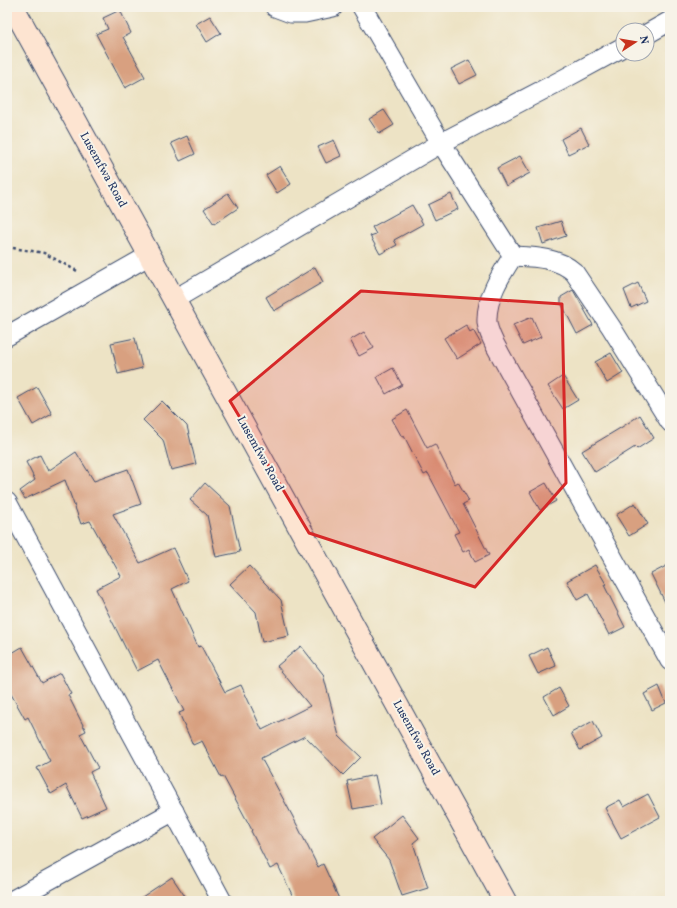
<svg xmlns="http://www.w3.org/2000/svg" width="677" height="908" font-family="Vollkorn,serif">
<rect width="100%" height="100%" fill="#f7f3e8"/>
<filter id="ink" filterUnits="userSpaceOnUse"><feTurbulence type="fractalNoise" baseFrequency=".025" numOctaves="2"/><feDisplacementMap in="SourceGraphic" scale="8" xChannelSelector="R" yChannelSelector="G"/><feConvolveMatrix kernelMatrix="1 2 1 2 8 2 1 2 1" color-interpolation-filters="sRGB"/></filter>
<filter id="wash" filterUnits="userSpaceOnUse"><feTurbulence type="fractalNoise" baseFrequency=".012" numOctaves="4" result="noise"/><feDisplacementMap in="SourceGraphic" scale="16" xChannelSelector="R" yChannelSelector="G"/><feGaussianBlur stdDeviation="0.9" result="paint"/><feColorMatrix in="noise" values="0 0 0 0 0 0 0 0 0 0 0 0 0 0 0 0 0 1.4 0 .05"/><feComposite in="paint" operator="in"/></filter>
<g filter="url(#wash)">
<rect width="100%" height="100%" fill="#ede3c5"/>
<g id="blocks">
<g fill="#d8a080">
<polygon points="120,10 131,33 123,37 145,77 125,88 96,34 108,29 103,18"/>
<polygon points="210,16 221,33 207,42 196,24"/>
<polygon points="469,60 477,75 459,84 451,69"/>
<polygon points="384,110 394,125 379,134 369,119"/>
<polygon points="581,128 589,144 568,154 561,139"/>
<polygon points="187,136 195,154 180,161 171,143"/>
<polygon points="334,140 341,156 326,163 318,147"/>
<polygon points="520,156 530,173 506,186 497,168"/>
<polygon points="280,166 291,184 277,193 266,175"/>
<polygon points="228,193 238,208 214,224 204,209"/>
<polygon points="451,194 458,209 435,220 428,205"/>
<polygon points="412,205 423,224 394,240 397,245 380,254 370,236 376,234 372,227"/>
<polygon points="561,221 566,236 543,244 538,228"/>
<polygon points="315,267 323,282 274,311 266,297"/>
<polygon points="638,283 646,301 631,308 624,290"/>
<polygon points="573,290 593,325 577,334 561,303 561,297"/>
<polygon points="532,317 541,337 523,345 513,325"/>
<polygon points="466,325 470,332 473,330 481,344 457,359 444,338"/>
<polygon points="364,332 374,348 359,356 350,340"/>
<polygon points="135,338 142,368 118,374 111,343"/>
<polygon points="611,353 623,373 607,383 595,362"/>
<polygon points="393,368 402,385 386,394 377,377"/>
<polygon points="563,376 578,400 563,409 548,386"/>
<polygon points="37,387 52,414 33,425 18,398"/>
<polygon points="162,401 187,426 196,464 171,470 163,440 143,420"/>
<polygon points="407,410 427,448 435,444 455,484 458,482 469,501 463,504 489,555 475,562 469,549 463,552 454,534 459,532 428,473 424,475 404,436 402,437 392,419"/>
<polygon points="640,415 654,438 637,449 635,447 595,472 582,451 622,427"/>
<polygon points="76,452 94,481 128,469 141,504 113,514 140,563 173,548 188,581 172,589 198,647 201,646 225,692 241,685 262,730 310,706 277,666 301,646 323,674 339,736 361,757 343,775 305,736 261,758 293,817 318,867 323,864 340,901 295,901 278,865 270,869 251,831 252,830 223,776 221,777 202,741 193,745 179,713 184,711 158,660 137,671 96,589 121,576 90,521 81,524 65,480 25,499 20,491 35,480 26,462 40,455 48,471"/>
<polygon points="205,483 230,506 240,552 216,557 207,515 190,500"/>
<polygon points="546,483 556,501 540,510 530,492"/>
<polygon points="635,503 648,524 629,536 616,515"/>
<polygon points="670,564 670,612 651,574"/>
<polygon points="595,565 606,584 604,585 625,627 609,635 588,594 577,600 567,581"/>
<polygon points="249,566 281,600 289,636 262,642 256,612 230,584"/>
<polygon points="22,647 42,683 60,673 71,694 68,695 86,731 80,734 98,768 90,772 106,807 82,818 66,785 51,794 37,768 50,761 28,717 25,719 7,687 7,656"/>
<polygon points="547,647 556,666 538,674 529,656"/>
<polygon points="659,686 666,703 652,710 644,694"/>
<polygon points="559,688 569,706 554,715 544,697"/>
<polygon points="593,721 602,738 580,750 571,733"/>
<polygon points="375,775 381,804 353,809 347,781"/>
<polygon points="648,794 660,817 621,838 605,808 620,800 624,807"/>
<polygon points="402,815 419,838 413,843 428,888 402,896 389,860 372,839"/>
<polygon points="172,877 188,901 136,901"/>
</g>
</g>
</g>
<g filter="url(#ink)">
<use href="#blocks" fill-opacity="0" stroke="#3a4a6d" stroke-width="1"/>
<g fill="none" stroke-linecap="round" stroke-linejoin="round">
<g stroke="#3a4a6d" stroke-width="21">
<g id="street">
<polyline points="275,7 291,13 305,13 333,7"/>
<polyline points="362,7 441,143 513,256"/>
<polyline points="647,34 670,21"/>
<path d="M 513,256 C 500,276 486,298 487,322 C 488,333 495,345 500,354 L 670,661"/>
<path d="M 513,256 C 534,257 557,257 574,272 L 611,327 L 670,422"/>
<polyline points="175,299 441,143 560,81 623,47"/>
<polyline points="7,336 150,255"/>
<polyline points="7,502 222,901"/>
<polyline points="11,901 174,811"/>
</g>
</g>
<g stroke="#3a4a6d" stroke-width="24">
<polyline id="secondary" points="13,7 505,901"/>
</g>
<polyline stroke="#3a4a6d" stroke-width="2.5" stroke-dasharray="3 3" stroke-linecap="butt" points="7,247 44,253 79,272"/>
<use href="#street" stroke="#fff" stroke-width="19"/>
<use href="#secondary" stroke="#fde4d1" stroke-width="22"/>
</g>
</g>
<path fill="#d62828" fill-opacity="0.2" stroke="#d62828" stroke-width="3" stroke-linejoin="round" d="M 361,291 L 562,304 L 566,483 L 475,587 L 309,533 L 230,401 Z"/>
<g text-anchor="middle" dominant-baseline="central" stroke-width="4" stroke-linejoin="round" paint-order="stroke">
<g font-size="12" fill="#1b2f5e" stroke="#f7f3e8">
<text transform="translate(103 170) rotate(61)">Lusemfwa Road</text>
<text transform="translate(260 454) rotate(61)">Lusemfwa Road</text>
<text transform="translate(416 738) rotate(61)">Lusemfwa Road</text>
</g>
</g>
<rect width="677" height="908" fill="none" stroke="#f7f3e8" stroke-width="24"/>
<g transform="translate(635 42) rotate(78)"><circle r="19" fill="#f7f3e8" stroke="#9fa5b1"/>
<path d="M0-3L7 15L0 10L-7 15Z" fill="#c8321e"/>
<text y="-6" font-size="11" font-weight="bold" text-anchor="middle" fill="#1b2f5e">N</text>
</g>
</svg>
